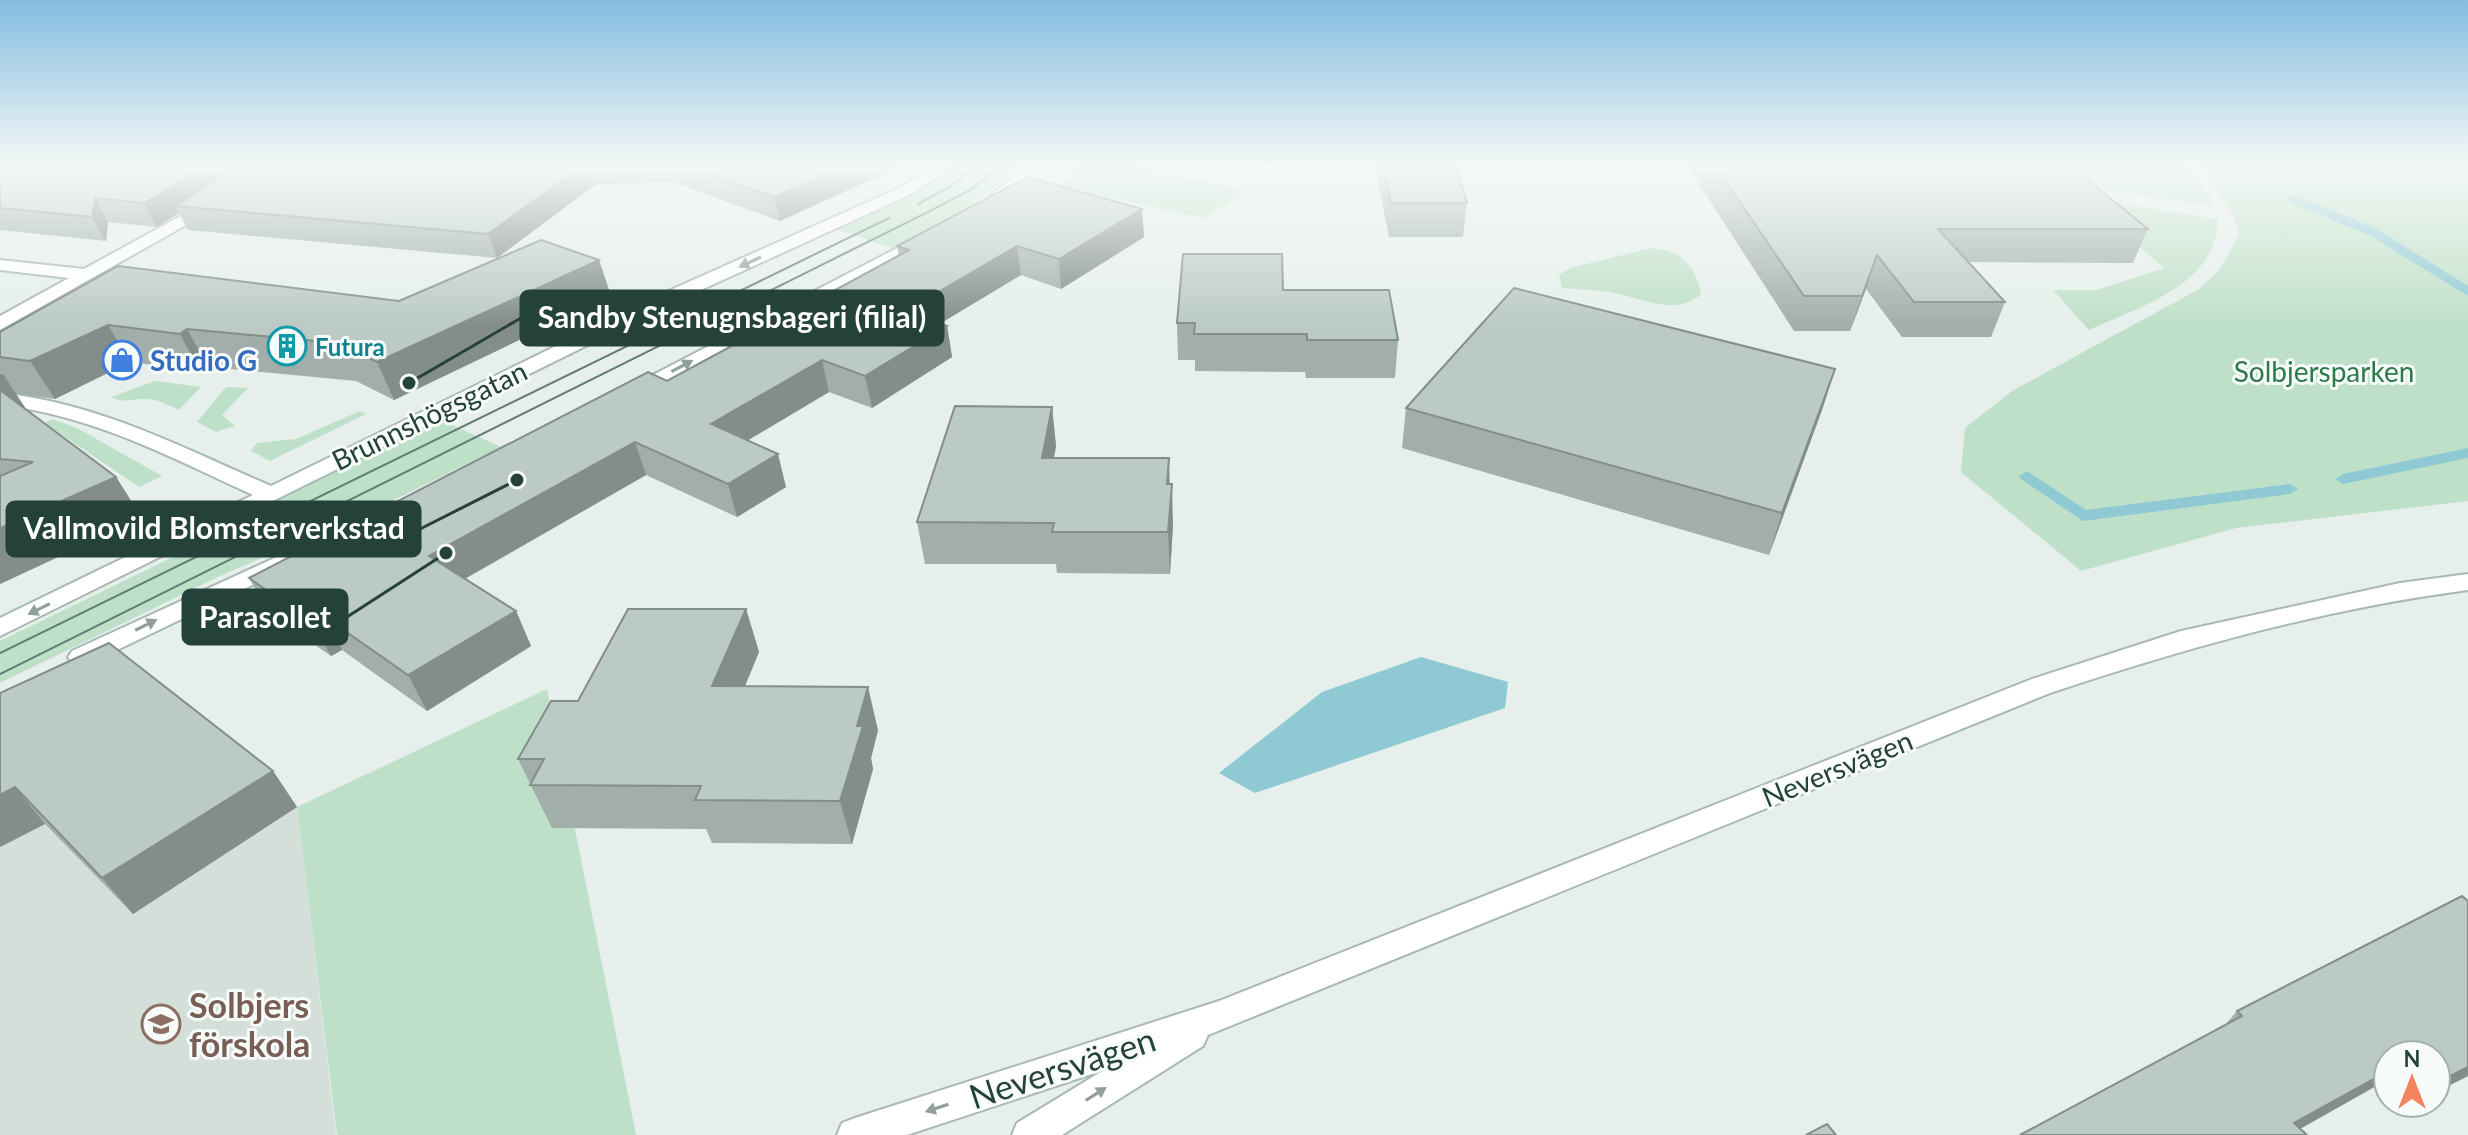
<svg xmlns="http://www.w3.org/2000/svg" width="2468" height="1135" font-family="Lato,sans-serif">
<rect width="100%" height="100%" fill="#e6efeb"/>
<polygon fill="#d4dfda" points="297,807 336,1135 0,1135 0,847 45,824 133,914"/>
<g fill="#bfe0c8">
<polygon points="954,167 1019,167 968,208 892,248 832,228 914,191"/>
<polygon points="1078,167 1136,167 1247,191 1204,218 1061,187"/>
<polygon points="2027,167 2191,167 2211,197 2211,206 2085,187"/>
<polygon points="2201,167 2468,167 2468,501 2236,528 2081,571 1961,472 1965,428 2012,391 2199,289 2219,271 2239,234 2234,217"/>
<path d="M 2062,194 L 2218,219 C 2217,285 2139,307 2089,330 L 2053,290 L 2096,290 L 2164,268 L 2114,224 Z"/>
<path d="M 1651,248 C 1680,249 1697,267 1701,295 C 1674,313 1655,303 1627,296 C 1607,290 1584,290 1562,288 L 1559,275 L 1570,268 Z"/>
<path d="M 155,381 L 201,387 L 179,410 C 168,405 158,399 145,399 C 132,398 124,404 111,397 Z"/>
<polygon points="226,387 248,388 222,415 235,426 216,432 197,422"/>
<polygon points="360,411 366,414 270,461 251,451 257,443 296,439"/>
<polygon points="437,418 501,447 390,502 218,577 0,683 0,641 169,559 313,476"/>
<polygon points="52,419 77,428 162,476 139,487 45,423"/>
<polygon points="547,689 636,1135 337,1135 297,807"/>
</g>
<polygon fill="#8ec9d4" points="1421,657 1508,682 1505,708 1255,793 1219,773 1322,692"/>
<g fill="none" stroke-linecap="round" stroke-linejoin="round">
<g fill="#8ec9d4" fill-rule="evenodd">
<polygon points="2289,196 2297,196 2377,229 2468,286 2468,296 2369,235 2289,202"/>
<polygon points="2468,448 2468,458 2343,484 2335,479 2343,474"/>
<polygon points="2027,471 2086,510 2290,484 2298,489 2290,494 2083,521 2021,479 2019,476"/>
</g>
<g stroke="#a8b8b2" stroke-width="4">
<g id="minor">
<path d="M 935,167 L 954,167 L 907,196 L 679,300 L 0,636 L 0,618 L 253,495 C 170,457 92,415 0,405 L 0,393 C 98,403 181,447 271,486 L 666,292 L 895,190 Z"/>
<path d="M 1025,167 L 1042,167 C 1030,182 1008,208 987,204 L 987,198 Z"/>
<polygon points="210,200 218,205 216,208 0,330 0,316 69,278 0,270 0,260 84,269"/>
<polygon points="926,233 934,238 932,242 639,395 625,395 622,391"/>
<polygon points="305,544 317,551 313,556 90,663 72,663 68,657 72,651"/>
</g>
</g>
<g stroke="#a8b8b2" stroke-width="4">
<path id="tertiary" d="M 2468,574 L 2468,590 C 2324,609 2188,647 2050,693 L 1208,1035 L 1203,1046 L 1062,1135 L 1012,1135 L 1017,1123 L 1104,1070 L 907,1135 L 837,1135 L 842,1123 L 855,1118 L 1219,1001 L 2032,679 L 2181,631 L 2400,583 Z"/>
</g>
<use href="#minor" fill="#fff" fill-rule="evenodd"/>
<use href="#tertiary" fill="#fff" fill-rule="evenodd"/>
<g stroke="#5f7d75" stroke-width="2">
<polyline points="918,204 951,186 974,167"/>
<polyline points="0,653 889,218"/>
<polyline points="0,674 932,210 972,189 1000,167"/>
</g>
</g>
<g fill="#a1aea9">
<polygon points="0,167 899,167 780,221 673,182 595,185 497,258 188,230 179,213 157,227 108,222 106,241 0,230"/>
<polygon points="1378,167 1456,167 1467,203 1463,237 1389,237 1377,177"/>
<polygon points="1688,167 2072,167 2148,229 2133,263 1968,262 2005,302 1991,337 1902,337 1866,289 1850,331 1794,331"/>
<polygon points="1142,209 1144,237 1061,289 1021,275 941,323 947,326 952,357 872,408 829,392 748,440 786,487 737,517 646,475 465,579 516,611 531,646 427,711 342,650 331,656 269,613 249,578 667,381 899,256 897,246"/>
<polygon points="599,260 611,296 394,400 356,381 208,367 200,371 130,362 55,399 16,394 27,411 116,477 142,518 0,584 0,332 399,301"/>
<polygon points="1283,290 1398,340 1395,378 1306,378 1305,372 1195,371 1195,360 1178,360 1177,323"/>
<polygon points="1835,369 1823,407 1769,555 1402,448 1406,408"/>
<polygon points="1052,407 1056,446 1054,458 1170,484 1173,525 1170,574 1057,573 1056,564 925,564 917,522"/>
<polygon points="746,609 759,652 745,686 878,730 871,758 873,769 852,844 712,843 706,829 552,828 518,759 578,701"/>
<polygon points="0,693 273,771 297,807 133,914 45,824 0,847"/>
<polygon points="2462,896 2468,901 2468,1076 2436,1092 2436,1055 2388,1055 2388,1096 2376,1086 2300,1129 2307,1135 2020,1135 2225,1025 2237,1011"/>
<polygon points="2396,1103 2414,1103 2403,1109"/>
</g>
<g fill="#838d89">
<polygon points="205,167 254,167 176,206 179,213 157,227 144,203"/>
<polygon points="581,167 589,167 595,185 497,258 488,234"/>
<polygon points="843,167 899,167 780,221 774,197"/>
<polygon points="95,198 108,222 106,241 92,217"/>
<polygon points="1142,209 1144,237 1061,289 1059,259"/>
<polygon points="1017,246 1021,275 911,341 906,311"/>
<polygon points="1877,255 1866,289 1850,331 1862,296"/>
<polygon points="599,260 611,296 394,400 377,362"/>
<polygon points="108,325 130,362 55,399 30,361"/>
<polygon points="947,326 952,357 872,408 865,376"/>
<polygon points="187,329 208,367 200,371 180,334"/>
<polygon points="822,360 829,392 720,457 711,424"/>
<polygon points="1835,369 1823,407 1769,555 1782,513"/>
<polygon points="3,374 28,412 0,399 0,375"/>
<polygon points="1052,407 1056,446 1046,499 1042,458"/>
<polygon points="635,442 646,475 445,590 429,556"/>
<polygon points="778,454 786,487 737,517 728,484"/>
<polygon points="1169,458 1170,499 1167,484"/>
<polygon points="116,477 142,518 0,584 0,528"/>
<polygon points="1172,484 1173,525 1170,574 1168,532"/>
<polygon points="746,609 759,652 727,729 712,686"/>
<polygon points="516,611 531,646 427,711 408,675"/>
<polygon points="322,615 342,650 331,656 311,621"/>
<polygon points="868,687 878,730 871,758 873,769 852,844 840,801 857,726"/>
<polygon points="273,771 297,807 133,914 102,878"/>
<polygon points="15,787 45,824 0,847 0,795"/>
<polygon points="2468,1067 2468,1076 2436,1092 2436,1083"/>
<polygon points="2388,1071 2388,1074 2376,1086 2289,1135 2294,1123"/>
</g>
<g fill="#bbcac4" stroke="#838d89" stroke-width="2">
<polygon points="0,167 205,167 144,203 95,198 92,217 0,208"/>
<polygon points="237,167 581,167 488,234 176,206"/>
<polygon points="688,167 843,167 774,197"/>
<polygon points="1384,167 1456,167 1467,203 1391,203"/>
<polygon points="1716,167 2072,167 2148,229 1938,229 2005,302 1914,302 1877,255 1862,296 1804,296"/>
<polygon points="1027,177 1142,209 1059,259 1017,246 906,311 947,326 865,376 822,360 711,424 778,454 728,484 635,442 429,556 516,611 408,675 322,615 311,621 249,578 648,372 667,381 909,250 897,246"/>
<polygon points="541,240 599,260 377,362 338,343 187,329 180,334 108,325 30,361 0,357 0,332 118,266 399,301"/>
<polygon points="1183,254 1282,254 1283,290 1389,290 1398,340 1307,340 1307,334 1194,334 1195,323 1177,323"/>
<polygon points="1514,288 1835,369 1782,513 1406,408"/>
<polygon points="0,390 116,477 0,528 0,476 33,462 0,459"/>
<polygon points="955,406 1052,407 1042,458 1169,458 1167,484 1172,484 1168,532 1052,532 1054,523 917,522"/>
<polygon points="628,609 746,609 712,686 868,687 857,726 863,726 840,801 695,800 701,786 530,785 544,759 518,759 551,701 578,701"/>
<polygon points="109,643 273,771 102,878 15,787 0,795 0,693"/>
<polygon points="2462,896 2468,901 2468,1067 2436,1083 2436,1055 2388,1055 2388,1071 2294,1123 2307,1135 2020,1135 2242,1016 2237,1011"/>
<polygon points="1827,1124 1836,1135 1806,1135"/>
</g>
<defs><path id="oneway-solid" d="M-6-.8H1V-3.2L6.5 0L1 3.2V.8H-6Z" transform="scale(2)"/></defs>
<g fill="#92a09c">
<use href="#oneway-solid" transform="translate(750 262) rotate(155)"/>
<use href="#oneway-solid" transform="translate(682 366) rotate(-28)"/>
<use href="#oneway-solid" transform="translate(39 609) rotate(154)"/>
<use href="#oneway-solid" transform="translate(146 625) rotate(-26)"/>
<use href="#oneway-solid" transform="translate(1096 1094) rotate(-32)"/>
<use href="#oneway-solid" transform="translate(937 1108) rotate(162)"/>
</g>
<linearGradient id="sky" x2="0" y2="1"><stop stop-color="#84bce0"/><stop offset="0.51" stop-color="#f4f8f6"/><stop offset="1" stop-color="#f4f8f6" stop-opacity="0"/></linearGradient>
<rect width="2468" height="326" fill="url(#sky)"/>
<defs>
<g id="building-ring" transform="scale(2)"><circle r="9.5" fill="#f7fbf9" stroke="#0f9aa8" stroke-width="1.5"/><path d="M-4-6H4V6H1V3H-1V6H-4ZM-2.5-4.3h1.7v1.8h-1.7ZM.8-4.3h1.7v1.8H.8ZM-2.5-1h1.7V.8h-1.7ZM.8-1h1.7V.8H.8Z" fill="#0f9aa8"/></g>
<g id="shop-ring" transform="scale(2)"><circle r="9.5" fill="#f7fbf9" stroke="#3f7fe0" stroke-width="1.5"/><path d="M-5-2.5h2.3a2.7 3.5 0 0 1 5.4 0H5L5.5 6h-11ZM-1.5-2.5h3a1.5 2.3 0 0 0-3 0Z" fill="#3f7fe0"/></g>
<g id="school-ring" transform="scale(2)"><circle r="9.5" fill="#f7fbf9" stroke="#8d6e63" stroke-width="1.5"/><path d="M0-5L7-2L0 1L-7-2ZM-4 1L0 2.5L4 1V4Q0 6-4 4Z" fill="#8d6e63"/></g>
</defs>
<g fill-rule="evenodd">
<use href="#building-ring" x="287" y="346"/>
<use href="#shop-ring" x="122" y="360"/>
<use href="#school-ring" x="161" y="1024"/>
</g>
<g text-anchor="middle" dominant-baseline="central" stroke-width="6" stroke-linejoin="round" paint-order="stroke">
<g font-size="24" font-weight="bold" fill="#0d838f" stroke="#f7fbf9" text-anchor="start">
<text x="315" y="346">Futura</text>
</g>
<g font-size="28" font-weight="bold" fill="#366cbe" stroke="#f7fbf9" text-anchor="start">
<text x="150" y="360">Studio G</text>
</g>
<g font-size="28" fill="#2d7a4b" stroke="#f7fbf9">
<text x="2324" y="371">Solbjersparken</text>
</g>
<g font-size="28" fill="#24423a" stroke="#f7fbf9">
<text transform="translate(429 415) rotate(-26)">Brunnshögsgatan</text>
<text transform="translate(1837 768) rotate(-22)">Neversvägen</text>
</g>
<g font-size="34" font-weight="bold" fill="#785e54" stroke="#f7fbf9" text-anchor="start">
<text x="189" y="1004">Solbjers<tspan x="189" dy="39">förskola</tspan></text>
</g>
<g font-size="34" fill="#24423a" stroke="#f7fbf9">
<text transform="translate(1062 1067) rotate(-18)">Neversvägen</text>
</g>
</g>
<path fill="none" stroke="#24423a" stroke-width="3" d="M409 383L521 318M517 480L420 529M446 553L347 617"/>
<g fill="#24423a" stroke="#f7fbf9" stroke-width="3">
<circle cx="409" cy="383" r="8"/>
<circle cx="517" cy="480" r="8"/>
<circle cx="446" cy="553" r="8"/>
</g>
<g fill="#24423a" stroke="#24423a" stroke-width="3">
<rect x="521" y="291" width="422" height="54" rx="8"/>
<rect x="7" y="502" width="413" height="54" rx="8"/>
<rect x="183" y="590" width="164" height="54" rx="8"/>
</g>
<g font-size="30" text-anchor="middle" font-weight="bold" fill="#fff">
<text x="732" y="328">Sandby Stenugnsbageri (filial)</text>
<text x="214" y="539">Vallmovild Blomsterverkstad</text>
<text x="265" y="628">Parasollet</text>
</g>
<g transform="translate(2412 1079)"><circle r="38" fill="#f7fbf9" stroke="#a3b1ad" stroke-width="2"/>
<path d="M0-6L14 30L0 20L-14 30Z" fill="#f4845f"/>
<text y="-12" font-size="22" font-weight="bold" text-anchor="middle" fill="#24423a">N</text>
</g>
</svg>
